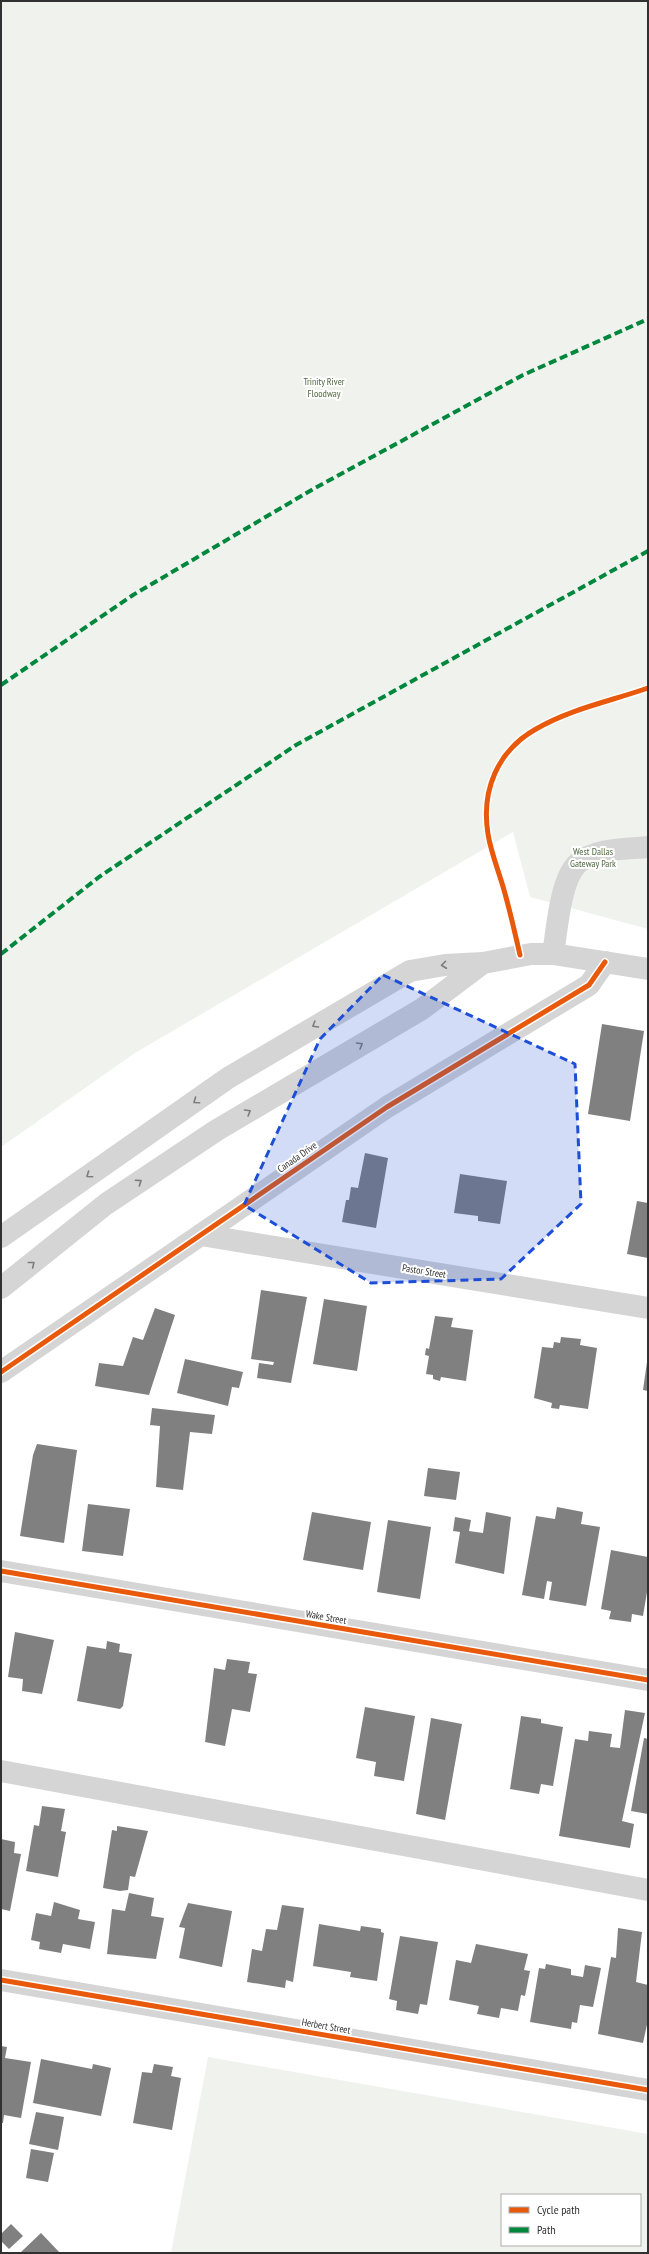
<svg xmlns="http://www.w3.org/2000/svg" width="649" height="2254" font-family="'PT Sans Narrow',sans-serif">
<rect width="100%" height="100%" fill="#fff"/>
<g fill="#f0f3ed" fill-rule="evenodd">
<polygon points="1,1 648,1 648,929 530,897 513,832 135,1053 1,1147"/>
<path d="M 208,2057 L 648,2134 L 648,2253 L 171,2253 ZM 502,2195 L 640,2195 L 640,2245 L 502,2245 Z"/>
</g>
<g fill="#808080">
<polygon points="602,1024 644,1031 630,1121 588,1114"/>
<polygon points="365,1153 388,1158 376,1228 342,1222 346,1200 349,1200 351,1187 358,1188"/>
<polygon points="460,1174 507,1181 500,1224 478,1221 478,1216 454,1213"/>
<polygon points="637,1201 648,1203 648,1258 627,1254"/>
<polygon points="261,1290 307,1297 291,1383 257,1378 259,1363 273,1365 274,1362 251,1359"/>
<polygon points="324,1299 367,1306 357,1371 313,1364"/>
<polygon points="155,1308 175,1315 149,1395 95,1386 99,1363 123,1366 133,1337 143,1340"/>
<polygon points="435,1316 453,1318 451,1327 473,1330 466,1381 441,1377 440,1381 433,1379 433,1375 426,1374 429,1356 425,1355 426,1348 429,1349"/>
<polygon points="561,1337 581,1339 580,1345 597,1348 588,1409 560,1405 559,1409 551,1408 552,1403 534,1398 542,1347 553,1348 554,1342 560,1343"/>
<polygon points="185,1359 243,1372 239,1388 232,1387 228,1406 177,1393"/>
<polygon points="647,1362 648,1362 648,1391 643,1390"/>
<polygon points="152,1408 215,1415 212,1434 190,1432 183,1490 156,1487 160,1426 150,1425"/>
<polygon points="37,1444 77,1450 64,1543 20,1536 33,1455"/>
<polygon points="428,1468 460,1472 456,1500 424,1496"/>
<polygon points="88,1504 130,1509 123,1556 82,1551"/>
<polygon points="557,1507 583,1512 581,1524 600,1527 586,1606 549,1600 552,1582 547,1581 544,1599 522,1595 536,1516 555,1519"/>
<polygon points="312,1512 371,1522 363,1570 303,1560"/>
<polygon points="486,1512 511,1517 504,1574 455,1563 460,1532 453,1531 455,1517 471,1520 469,1531 483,1533"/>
<polygon points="388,1520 431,1527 420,1599 377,1592"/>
<polygon points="611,1550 648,1557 648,1586 643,1616 632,1614 631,1622 609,1619 611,1611 601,1609"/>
<polygon points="15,1632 54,1640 42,1694 22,1691 23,1679 8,1677"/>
<polygon points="107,1641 120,1644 119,1652 132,1654 123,1706 120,1709 77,1701 87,1646 106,1649"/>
<polygon points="227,1659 250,1662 248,1673 257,1674 250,1712 232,1709 225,1746 205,1742 214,1668 225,1670"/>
<polygon points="365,1707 415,1716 404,1781 374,1776 376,1762 356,1758"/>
<polygon points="625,1710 645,1713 622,1821 634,1824 630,1848 559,1836 575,1739 588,1741 589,1731 612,1734 610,1747 620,1748"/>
<polygon points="521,1716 541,1719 541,1723 563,1727 553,1786 541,1784 539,1794 510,1789"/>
<polygon points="431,1718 462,1724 445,1820 416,1814"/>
<polygon points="644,1738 648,1739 648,1814 631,1811"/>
<polygon points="42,1806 65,1809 61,1831 66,1832 58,1877 26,1871 34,1825 39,1826"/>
<polygon points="117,1826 148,1831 135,1877 130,1876 128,1890 120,1891 103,1888 112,1830 117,1831"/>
<polygon points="1,1839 15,1842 14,1853 21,1854 10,1911 1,1909"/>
<polygon points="129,1893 154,1898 151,1916 164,1918 156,1959 107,1954 112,1909 125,1911"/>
<polygon points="54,1902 80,1910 78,1919 95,1922 90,1949 63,1944 61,1953 39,1949 40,1942 31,1940 36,1913 51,1916"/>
<polygon points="188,1903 232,1911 222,1967 179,1958 185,1928 179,1927"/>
<polygon points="282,1905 304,1908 293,1982 286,1980 285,1988 247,1982 252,1949 262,1951 266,1929 277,1930"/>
<polygon points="319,1924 360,1931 361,1926 381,1929 381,1932 384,1933 377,1981 350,1977 351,1972 313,1966"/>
<polygon points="618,1928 642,1932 636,1982 648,1985 648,2020 643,2043 598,2034 611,1957 616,1958"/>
<polygon points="400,1936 438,1942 427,2005 420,2004 418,2014 396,2010 397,2001 389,1999"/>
<polygon points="476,1944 528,1954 524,1970 530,1971 525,1996 521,1995 518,2011 501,2008 499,2018 477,2014 479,2006 449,2000 456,1960 471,1963"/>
<polygon points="546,1964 571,1969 571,1975 583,1977 585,1965 601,1968 593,2007 580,2005 577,2023 572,2022 571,2029 530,2022 539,1968 545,1969"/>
<polygon points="1,2046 7,2047 5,2058 31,2062 21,2118 4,2115 3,2123 1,2123"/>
<polygon points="41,2059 92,2069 93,2064 111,2068 101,2116 33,2103"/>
<polygon points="154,2064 173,2067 171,2076 181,2078 172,2130 133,2123 142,2072 152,2073"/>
<polygon points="36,2112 64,2117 58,2150 29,2144"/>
<polygon points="31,2149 54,2153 48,2182 26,2178"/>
<polygon points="11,2224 23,2236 9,2249 1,2241 1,2234"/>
<polygon points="41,2233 60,2253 20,2253"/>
</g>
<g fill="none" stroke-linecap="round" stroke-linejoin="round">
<g stroke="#d5d5d5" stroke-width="22">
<path d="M 553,954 C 557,930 560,881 577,864 C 594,848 627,849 648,847"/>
<polyline points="201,1235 648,1308"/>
<polyline points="1,1237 228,1078 410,971 445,965 483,963 531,954 553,954 648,969"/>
<polyline points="1,1288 106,1204 217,1130 422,1009 483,963"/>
<polyline points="1,1372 387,1107 589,985 605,962"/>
<polyline points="1,1571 648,1680"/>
<polyline points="1,1771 648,1890"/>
<polyline points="1,1980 648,2090"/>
</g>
<g stroke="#00873e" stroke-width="4" stroke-dasharray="8 4" stroke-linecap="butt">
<polyline points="1,685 133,595 315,488 523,375 648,319"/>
<polyline points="1,954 99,877 296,745 648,551"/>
</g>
<g stroke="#fff" stroke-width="8">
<g id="cycleway">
<path d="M 520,955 C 515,933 510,911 504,890 C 499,872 491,853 488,834 C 481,791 497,751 536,729 C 570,709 611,701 648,688"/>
<polyline points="1,1372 387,1107 589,985 605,962"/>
<polyline points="1,1571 648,1680"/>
<polyline points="1,1980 648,2090"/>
</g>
</g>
<use href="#cycleway" stroke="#e8590c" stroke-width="5"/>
</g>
<defs><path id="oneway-chevron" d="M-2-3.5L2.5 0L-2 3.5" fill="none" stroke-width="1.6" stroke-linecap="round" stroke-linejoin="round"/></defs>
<g stroke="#7b7b7b">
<use href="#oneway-chevron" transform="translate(444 965) rotate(173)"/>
<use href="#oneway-chevron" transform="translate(315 1025) rotate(149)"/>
<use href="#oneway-chevron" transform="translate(360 1045) rotate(-30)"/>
<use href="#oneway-chevron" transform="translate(196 1101) rotate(145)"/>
<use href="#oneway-chevron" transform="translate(248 1112) rotate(-31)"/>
<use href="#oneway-chevron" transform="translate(89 1175) rotate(145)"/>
<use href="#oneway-chevron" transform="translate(139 1182) rotate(-34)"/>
<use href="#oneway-chevron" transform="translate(32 1264) rotate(-39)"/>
</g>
<path fill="#1d4ed8" fill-opacity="0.2" stroke="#1d4ed8" stroke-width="3" stroke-dasharray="8 5" stroke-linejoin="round" d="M 383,975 L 575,1064 L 581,1204 L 501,1279 L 371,1283 L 244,1205 L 320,1039 Z"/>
<g text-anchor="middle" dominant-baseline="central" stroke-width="4" stroke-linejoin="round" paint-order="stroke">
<g font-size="10" fill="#526a42" stroke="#fff">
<text x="324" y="381">Trinity River<tspan x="324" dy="12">Floodway</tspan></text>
<text x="593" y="851">West Dallas<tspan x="593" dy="12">Gateway Park</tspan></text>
</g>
<g font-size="10" fill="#313131" stroke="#fff">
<text transform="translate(297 1157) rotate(-35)">Canada Drive</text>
<text transform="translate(424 1271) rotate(9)">Pastor Street</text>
<text transform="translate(326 1617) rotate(10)">Wake Street</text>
<text transform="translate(326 2026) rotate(10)">Herbert Street</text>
</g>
</g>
<rect width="649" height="2254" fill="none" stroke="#313131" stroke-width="4"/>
<rect x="501" y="2194" width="140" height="52" fill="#ffffff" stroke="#adadad"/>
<rect x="509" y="2207" width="20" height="6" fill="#e8590c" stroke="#adadad"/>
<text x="537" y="2214" font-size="12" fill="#313131">Cycle path</text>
<rect x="509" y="2227" width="20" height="6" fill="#00873e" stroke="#adadad"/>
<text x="537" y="2234" font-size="12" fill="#313131">Path</text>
</svg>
